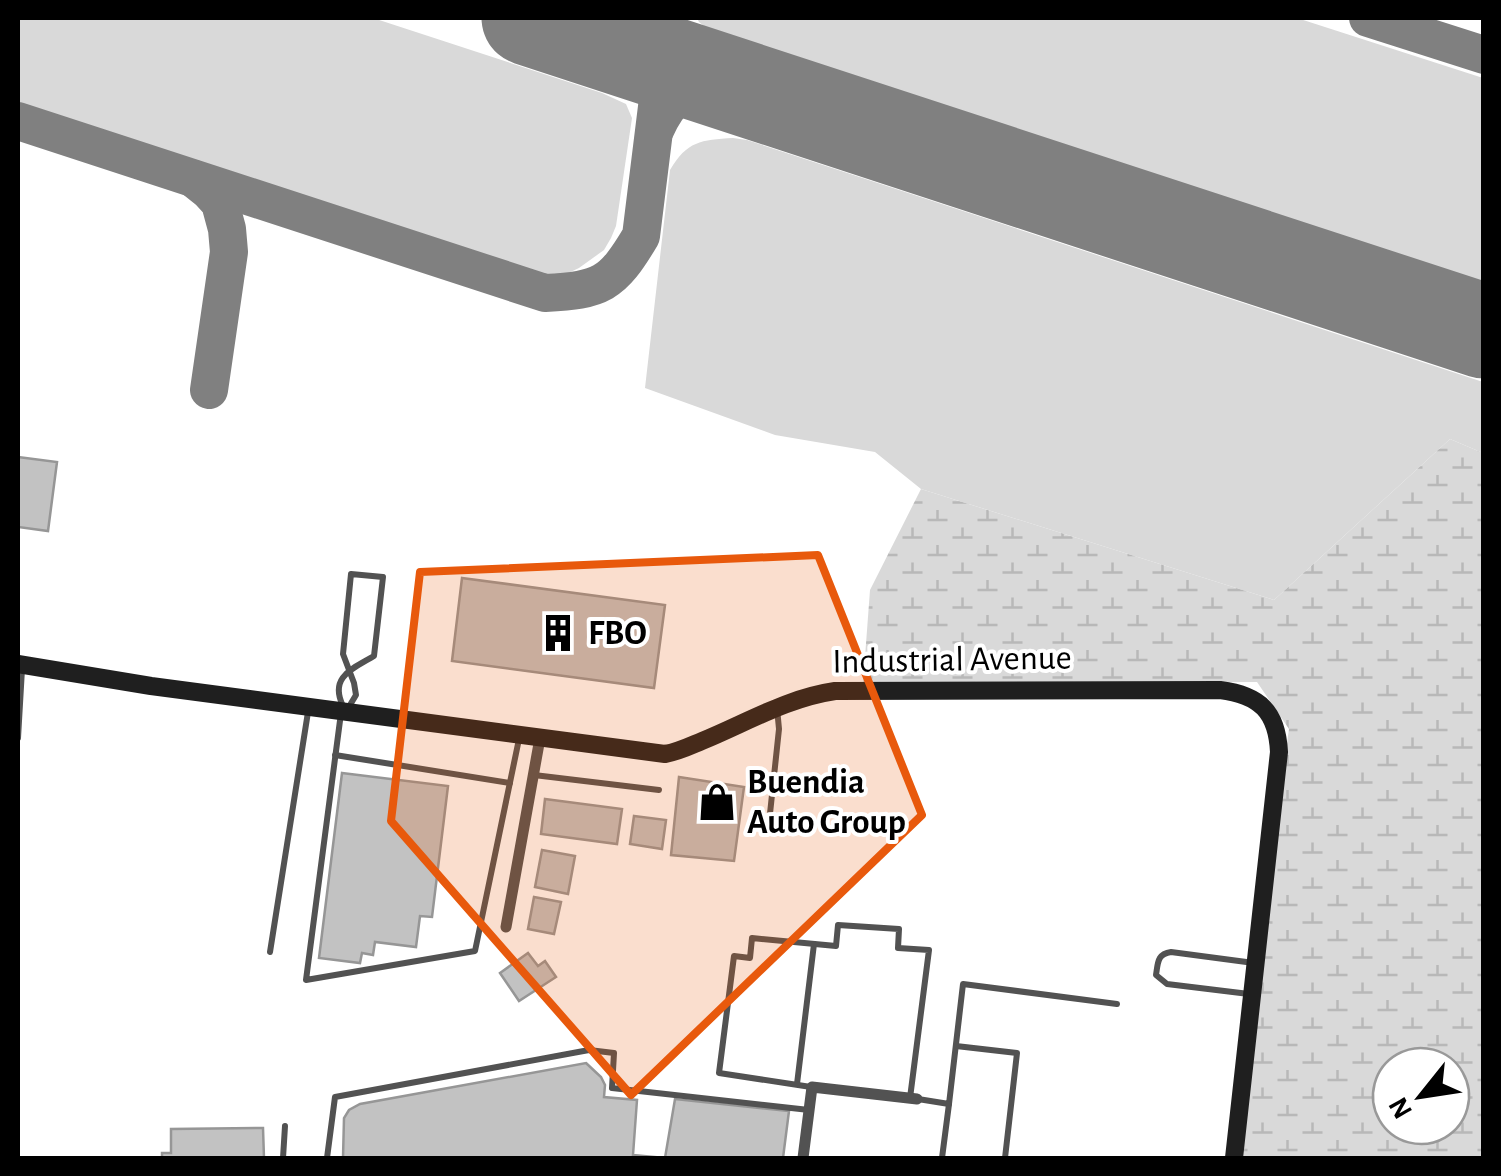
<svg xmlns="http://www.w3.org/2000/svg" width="1501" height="1176" font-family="'Alegreya Sans',sans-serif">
<defs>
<pattern id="wetland-marsh" width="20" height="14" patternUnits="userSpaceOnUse" patternTransform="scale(2.5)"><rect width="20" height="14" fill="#d9d9d9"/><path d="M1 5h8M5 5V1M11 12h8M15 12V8" fill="none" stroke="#b8b8b8"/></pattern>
</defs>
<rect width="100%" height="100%" fill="#fff"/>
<g fill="#d9d9d9">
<polygon points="18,18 373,18 602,93 626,104 632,118 616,226 611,238 604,250 579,268 564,275 544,275 18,103"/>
<polygon points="697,18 1297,18 1483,78 1483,283 709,30 699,22"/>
<path d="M 733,138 L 747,140 L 1483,382 L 1483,453 L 1450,439 L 1274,600 L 921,489 L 875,452 L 775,435 L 645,388 L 670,170 C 687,141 701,140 733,138 Z"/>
</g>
<path fill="url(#wetland-marsh)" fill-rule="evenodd" d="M 1450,439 L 1483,453 L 1483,1158 L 1227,1158 L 1289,729 L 1257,682 L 863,684 L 870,590 L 921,489 L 1274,600 ZM 1391,1066 L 1451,1066 L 1451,1126 L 1391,1126 Z"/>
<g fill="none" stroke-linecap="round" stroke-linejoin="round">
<g stroke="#808080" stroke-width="38">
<polyline points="1368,18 1484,55"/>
<path d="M 594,39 C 622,37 636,35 659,18"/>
<path d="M 18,121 L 545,293 C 601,290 612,285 641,236 L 668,18"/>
<path d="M 655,130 C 670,96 687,83 725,82"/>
<polyline points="194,179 209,191 220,203 227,229 229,252 209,390"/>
</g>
<polyline stroke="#808080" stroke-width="95" points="529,18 1484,331"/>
</g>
<g fill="#c2c2c2" stroke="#969696" stroke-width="2.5">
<polygon points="18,457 57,462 48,531 18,527"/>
<polygon points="462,578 665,605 654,688 452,661"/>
<polygon points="342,773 448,786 432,917 420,916 416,947 375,942 373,955 362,953 360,963 319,958"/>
<polygon points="679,777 744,787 734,861 671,855"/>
<polygon points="545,799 622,809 617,844 541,834"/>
<polygon points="634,816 666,820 662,849 630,844"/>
<polygon points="542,850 575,856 568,894 535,887"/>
<polygon points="534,897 561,902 554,934 528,929"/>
<polygon points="528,953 538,966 545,961 556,977 519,1001 500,973"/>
<polygon points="586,1063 601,1077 605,1085 604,1097 637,1100 633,1155 665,1158 675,1099 789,1111 783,1158 343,1158 344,1118 349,1110 360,1104"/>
<polygon points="263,1128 264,1158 162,1158 162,1153 171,1153 171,1129"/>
</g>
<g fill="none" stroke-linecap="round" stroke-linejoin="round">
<g stroke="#525252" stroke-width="6">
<path d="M 343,706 C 329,677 352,669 374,656 L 383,577 L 351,574 L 343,654 L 354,683 L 356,695 L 347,710"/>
<polyline points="341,713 306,980 475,951 519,739"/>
<polyline points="18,738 22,669"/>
<polyline points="335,755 510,783"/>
<polyline points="534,775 659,790"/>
<polyline points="769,823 779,729 777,708"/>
<polyline points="270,952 308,712"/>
<path d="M 1249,994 L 1167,984 L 1156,975 C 1158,963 1157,954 1171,952 L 1254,963"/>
<polyline points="956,1046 1017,1053 1005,1158"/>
<polyline points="797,1084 814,944"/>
<polyline points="811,1087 719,1073 734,956 750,958 752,938 836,946 838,925 899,929 898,948 929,950 910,1098"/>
<polyline points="918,1099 949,1104 963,984 1117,1004"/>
<polyline points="283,1158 285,1126"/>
<polyline points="327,1158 335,1097 589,1050 614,1053 612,1088 809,1110"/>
<polyline points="942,1158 949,1104"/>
</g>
<g stroke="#525252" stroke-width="11">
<polyline points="506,927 540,738"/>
<polyline points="803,1158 812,1087 917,1099"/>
</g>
<path stroke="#1f1f1f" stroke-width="18" d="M 18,664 L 151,686 L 665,754 C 678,752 690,746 702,741 C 746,723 787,698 835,691 L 1220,690 C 1260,695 1277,712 1279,752 L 1234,1158"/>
</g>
<path fill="#e8590c" fill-opacity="0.2" stroke="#e8590c" stroke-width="8" stroke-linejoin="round" d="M 818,555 L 922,815 L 631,1095 L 391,821 L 420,572 Z"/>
<defs>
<g id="building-bare" transform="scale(3)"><path d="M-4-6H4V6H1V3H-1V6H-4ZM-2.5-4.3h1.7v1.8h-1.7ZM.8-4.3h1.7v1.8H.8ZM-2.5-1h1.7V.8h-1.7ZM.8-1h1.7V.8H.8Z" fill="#000" stroke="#fff" stroke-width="2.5" paint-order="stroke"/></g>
<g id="shop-bare" transform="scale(3)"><path d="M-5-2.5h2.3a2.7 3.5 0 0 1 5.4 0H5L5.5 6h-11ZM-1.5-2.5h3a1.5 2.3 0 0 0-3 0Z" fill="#000" stroke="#fff" stroke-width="2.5" paint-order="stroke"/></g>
</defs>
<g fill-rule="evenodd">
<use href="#building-bare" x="558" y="633"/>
<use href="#shop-bare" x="717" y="802"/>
</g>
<g text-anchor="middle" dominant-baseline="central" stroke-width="8" stroke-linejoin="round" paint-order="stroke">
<g font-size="35" font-weight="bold" fill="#000" stroke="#fff" text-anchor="start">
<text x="588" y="633">FBO</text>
<text x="747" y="782">Buendia<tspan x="747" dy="40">Auto Group</tspan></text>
</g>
<g font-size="35" fill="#000" stroke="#fff">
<text transform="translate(952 660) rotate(-1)">Industrial Avenue</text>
</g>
</g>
<rect width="1501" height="1176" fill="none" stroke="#000000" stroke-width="40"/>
<g transform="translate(1421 1096) rotate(240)"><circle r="48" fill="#ffffff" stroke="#999999" stroke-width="2.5"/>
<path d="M0-8L18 38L0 25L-18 38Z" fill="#000000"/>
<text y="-15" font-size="28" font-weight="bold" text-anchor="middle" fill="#000000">N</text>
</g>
</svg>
